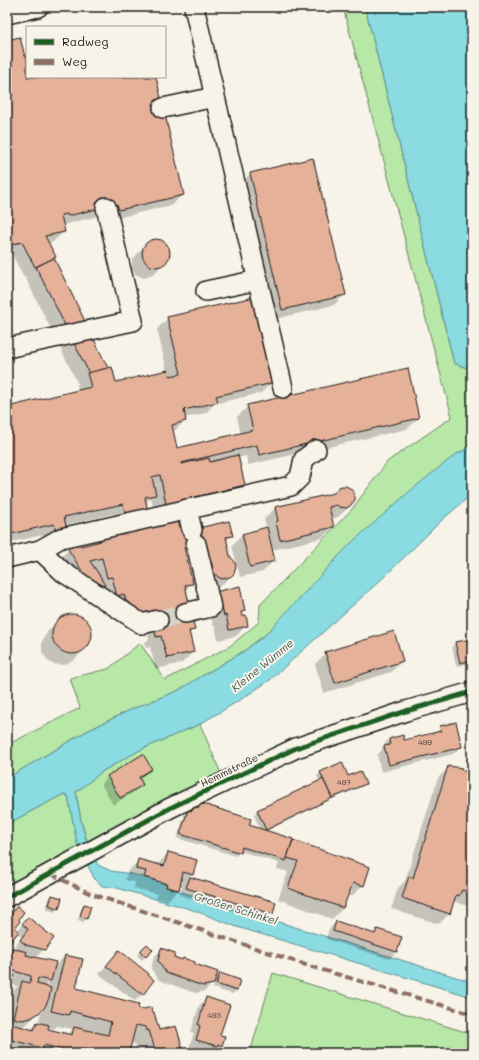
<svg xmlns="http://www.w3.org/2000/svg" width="479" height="1060" font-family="Mali,sans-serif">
<rect width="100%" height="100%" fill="#f7f3e8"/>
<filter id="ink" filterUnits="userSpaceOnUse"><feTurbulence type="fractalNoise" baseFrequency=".025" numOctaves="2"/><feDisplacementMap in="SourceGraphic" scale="8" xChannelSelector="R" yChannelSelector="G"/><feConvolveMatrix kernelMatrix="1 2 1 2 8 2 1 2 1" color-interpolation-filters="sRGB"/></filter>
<g filter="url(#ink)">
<g fill="#b7e8a7" stroke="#6a8262">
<polygon points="343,7 365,7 454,363 472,370 472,446 455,455 266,634 244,651 177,691 132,709 87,731 7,778 7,745 80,708 70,678 108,669 140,643 165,680 230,646 259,622 260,605 352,509 388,461 452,417"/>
<polygon points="200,724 222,776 88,844 81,821 76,792 103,771 140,750"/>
<polygon points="64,794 68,796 79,849 7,887 7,824"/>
<polygon points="273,973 472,1034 472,1053 250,1053"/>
</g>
<g fill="#8adbe2" stroke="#5e8f93">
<polygon points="365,7 466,7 472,26 472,370 454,363"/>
<polygon points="472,446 472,494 441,521 384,577 270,680 240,700 200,724 140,750 103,771 76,792 81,821 86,839 98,865 111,871 132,874 167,884 166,887 472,982 472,997 237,927 193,910 117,888 102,886 94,878 77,844 68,796 64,794 7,824 7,778 87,731 132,709 177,691 244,651 266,634 350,544 410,491 455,455"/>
</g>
<g fill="#0003" fill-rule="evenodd">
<polygon points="7,41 24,58 27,57 27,77 155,77 183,194 172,205 108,220 106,214 63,225 64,231 53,242 48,244 55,257 53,259 115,383 167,371 157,329 168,318 272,382 261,393 214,404 206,413 184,418 185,421 173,432 176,449 241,434 237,417 248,406 418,418 407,429 248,465 246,456 238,458 244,485 233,496 155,514 151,498 116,527 113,514 65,525 45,544 43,535 7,543 7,408 78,391 77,385 78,384 25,277 24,278 11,252 7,253"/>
<polygon points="250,174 345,294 334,305 271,320 239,185"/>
<polygon points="159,240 163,242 169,250 167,259 153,275 144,278 135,274 132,270 132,260 149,241"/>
<polygon points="334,494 350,506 338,517 331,519 333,527 322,538 272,550 274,560 263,572 240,577 232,545 243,534 267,529 264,519 275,508"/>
<polygon points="180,534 232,535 226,541 229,556 236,564 233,574 218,588 211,589 191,553 185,555 192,583 185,590 194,629 189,634 193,652 182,663 156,669 150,647 146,648 144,643 149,639 145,623 92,596 85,601 81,594 79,595 57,561 68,550 78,544 80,547 92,545 100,537"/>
<polygon points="205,604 244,610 240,614 247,625 236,636 218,640 215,626 213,626 211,617 208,618"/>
<polygon points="75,615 80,616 88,623 92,634 91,639 85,649 74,660 64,665 53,664 48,661 42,652 42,641 48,631 59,620 64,617"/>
<polygon points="472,640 472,663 456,666 452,646 456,643"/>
<polygon points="326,653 402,661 391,672 324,693 315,664"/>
<polygon points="441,727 461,747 453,754 381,772 377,755 382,750 382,747 389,739 402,736 404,741 435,734"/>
<polygon points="341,763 347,777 365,784 361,787 328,801 266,831 291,843 293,841 363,885 352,896 347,895 343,908 332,919 278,899 288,872 277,869 279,863 240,851 236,856 177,838 185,814 194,807 196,808 201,804 248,825 260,829 254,815 257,811 320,782 317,776 320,773"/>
<polygon points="449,767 466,773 472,772 472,902 468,906 453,901 450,913 439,924 391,909 398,888 405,881 438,778"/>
<polygon points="151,769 139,779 142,784 134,792 113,805 101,784 108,777"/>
<polygon points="168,853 192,874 189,878 275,903 272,913 264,920 179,895 182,886 179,885 178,890 167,901 156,898 157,894 134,888 135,882 125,880 128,871 139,860 157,865"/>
<polygon points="52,896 58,908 55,912 46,909 49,899"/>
<polygon points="85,905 87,918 83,922 78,920 81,909"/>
<path d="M 17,908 L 13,928 L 17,931 L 28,918 L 44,949 L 35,958 L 53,968 L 65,956 L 75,989 L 137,1008 L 159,1031 L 183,1053 L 138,1053 L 135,1044 L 133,1044 L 132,1038 L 128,1053 L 7,1053 L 7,1010 L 11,993 L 18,986 L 8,984 L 9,981 L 7,983 L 7,955 L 22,937 L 17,933 L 7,945 L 7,912 L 10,915 ZM 48,982 L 47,988 L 44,987 ZM 42,1009 L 38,1023 L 37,1023 L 30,1030 L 21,1028 L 27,1024 ZM 57,1026 L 73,1029 L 67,1035 L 46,1030 L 47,1027 L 54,1029 Z"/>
<polygon points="336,922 373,934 377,930 396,952 389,959 326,939 329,929"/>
<polygon points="147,945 152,950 142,960 137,955"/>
<polygon points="162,949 172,957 193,965 214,980 220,974 239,981 236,991 232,994 213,988 215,981 205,991 195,993 159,980 151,969 154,957"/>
<polygon points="119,951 142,994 135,1001 99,974"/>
<polygon points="206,998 222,1045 214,1053 210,1052 208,1053 189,1048 194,1033 191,1032 199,1006"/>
</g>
<g fill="#e6b199" stroke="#1c1c1c">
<polygon points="20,37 25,57 27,56 27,77 156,77 184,195 119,210 117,204 68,216 67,214 61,215 65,232 45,236 56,257 35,267 22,242 9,245 7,238 7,40"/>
<polygon points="313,158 346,295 282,310 250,173"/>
<circle cx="156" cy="253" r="14"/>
<polygon points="54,258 108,368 89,373 36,267"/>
<polygon points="254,297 273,383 216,396 218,402 184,410 186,421 172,425 177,448 253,430 247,405 408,368 419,418 259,455 257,445 181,463 181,464 209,458 210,462 238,455 245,485 166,504 160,475 152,477 156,495 145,497 148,512 126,517 123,504 64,517 67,531 56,533 54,524 7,535 7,407 91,387 87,373 112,367 116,382 168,370 169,376 181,374 167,317"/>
<polygon points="342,486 346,486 353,490 355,497 355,500 350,506 347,508 339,507 337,505 329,507 334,527 280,540 276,522 278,521 275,507 334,493 339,487"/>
<polygon points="177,517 181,532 229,521 233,536 226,537 230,556 235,562 236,566 234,574 230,577 222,579 218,577 212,571 212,563 207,564 202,543 184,547 193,584 185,585 195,630 189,631 194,652 167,658 161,636 156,637 155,631 160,630 156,613 144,616 127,606 124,594 117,596 112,577 107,578 102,558 90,561 102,579 101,579 105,585 97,591 91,585 68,549 78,542 81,546 101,541 99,536"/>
<polygon points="267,527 275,561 250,567 242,534"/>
<polygon points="240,586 245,611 241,612 242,616 246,615 248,626 229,630 226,615 224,616 222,607 219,607 215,592"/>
<circle cx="72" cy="634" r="20"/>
<polygon points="394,631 403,661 335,683 325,652"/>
<polygon points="472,639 472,660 460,663 455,642"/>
<polygon points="456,722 462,747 389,765 384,746 390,745 389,739 403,735 404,740 441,731 440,726"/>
<polygon points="143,754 152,769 139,777 143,785 120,798 107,776"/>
<polygon points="342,762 348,776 360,771 366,784 332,798 320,772"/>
<polygon points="448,766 462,768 461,770 467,772 468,770 472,771 472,893 462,890 459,896 456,895 450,914 402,898 409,876 413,878"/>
<polygon points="323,779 332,798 266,830 257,810"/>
<polygon points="200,803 251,819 249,825 293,839 286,861 242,847 241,853 180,834 188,810 192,811 194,806 199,808"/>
<polygon points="293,840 370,867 364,886 353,883 343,908 288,888 298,861 287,858"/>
<polygon points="168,852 197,860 193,875 183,872 179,890 166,887 167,884 144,877 146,871 136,869 138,859 164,866"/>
<polygon points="190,877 276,902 273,914 186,888"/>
<polygon points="52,895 62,898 59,909 49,905"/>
<polygon points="84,904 91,906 87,919 80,916"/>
<polygon points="17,906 24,912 19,919 20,921 15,928 19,931 9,944 7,943 7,911 11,914"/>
<polygon points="28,917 54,938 45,950 26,945 20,940 28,929 22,924"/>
<polygon points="336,921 375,934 377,929 402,937 397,952 333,931"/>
<polygon points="147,944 153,950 146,957 140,951"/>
<polygon points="12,948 27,952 26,955 56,962 51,981 38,978 37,984 51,988 49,998 45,1007 39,1013 31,1018 22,1020 13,1018 22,981 30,983 31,976 7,969"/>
<polygon points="161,948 175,953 174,957 182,960 183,958 195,962 195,964 218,972 214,984 203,986 166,973 158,961"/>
<polygon points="119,950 149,974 148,975 154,980 143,995 106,966"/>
<polygon points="65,955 83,959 76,988 139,1004 138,1007 141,1010 151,1007 152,1013 154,1012 159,1030 176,1026 184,1053 156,1053 149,1030 147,1031 146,1027 136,1025 129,1053 95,1053 80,1049 79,1053 75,1053 44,1045 43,1048 7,1039 7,1023 34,1030 37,1022 49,1025 48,1029 72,1035 74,1027 108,1035 111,1022 70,1011 69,1015 51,1011"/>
<polygon points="7,966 7,969 12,970 10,973 15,976 7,984"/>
<polygon points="220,973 240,980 237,991 216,984"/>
<polygon points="206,997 230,1005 220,1035 225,1036 222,1046 218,1044 217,1046 196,1040 200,1026 198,1025"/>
</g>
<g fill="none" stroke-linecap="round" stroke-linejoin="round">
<polyline stroke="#d6d3c9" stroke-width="19" stroke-dasharray="19 10" stroke-linecap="butt" points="158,620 185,613"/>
<g stroke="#1c1c1c" stroke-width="22">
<g id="minor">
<polyline points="194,7 283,388"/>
<polyline points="7,14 38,7"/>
<polyline points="163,108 215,97"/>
<polyline points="206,291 258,280"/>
<polyline points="7,348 133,321 106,207"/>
<polyline points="187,509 192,530"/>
<polyline points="40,550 63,572 142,624 158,620"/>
<polyline points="7,558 40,550 61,538 291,486 300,477 304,459 316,450"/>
<polyline points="185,613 211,607 196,544"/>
<polyline points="7,897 170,808 296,748 406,711 472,692"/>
</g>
</g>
<use href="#minor" stroke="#f7f3e8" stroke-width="19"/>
<polyline stroke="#8d6e63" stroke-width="4" stroke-dasharray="8 4" stroke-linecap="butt" points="51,874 89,893 309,966 472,1014"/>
<g stroke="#f7f3e8" stroke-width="8">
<polyline id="cycleway" points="7,897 170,808 296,748 406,711 472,692"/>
</g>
<use href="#cycleway" stroke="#1b5e20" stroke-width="5"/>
</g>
</g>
<g text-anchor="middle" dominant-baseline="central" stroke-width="4" stroke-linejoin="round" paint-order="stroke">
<g font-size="8" fill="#4e413b">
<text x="425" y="742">499</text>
<text x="344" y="782">497</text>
<text x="214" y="1015">493</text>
</g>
<g font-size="10" fill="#1c1c1c" stroke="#f7f3e8">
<text transform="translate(229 770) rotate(-26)">Hemmstraße</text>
</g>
<g font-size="11" font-style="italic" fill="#3d5557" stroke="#f7f3e8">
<text transform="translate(262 665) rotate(-39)">Kleine Wümme</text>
<text transform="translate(236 908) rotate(17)">Großer Schinkel</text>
</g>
</g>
<rect width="479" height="1060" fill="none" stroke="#f7f3e8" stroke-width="24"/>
<rect x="12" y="12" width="455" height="1036" fill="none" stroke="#1c1c1c" stroke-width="1.5" filter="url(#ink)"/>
<rect x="26" y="26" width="140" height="52" fill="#f7f3e8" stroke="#9f9d96"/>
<rect x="34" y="39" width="20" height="6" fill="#1b5e20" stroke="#9f9d96"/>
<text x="62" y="46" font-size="12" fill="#1c1c1c">Radweg</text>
<rect x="34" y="59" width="20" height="6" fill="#8d6e63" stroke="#9f9d96"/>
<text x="62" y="66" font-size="12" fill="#1c1c1c">Weg</text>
</svg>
